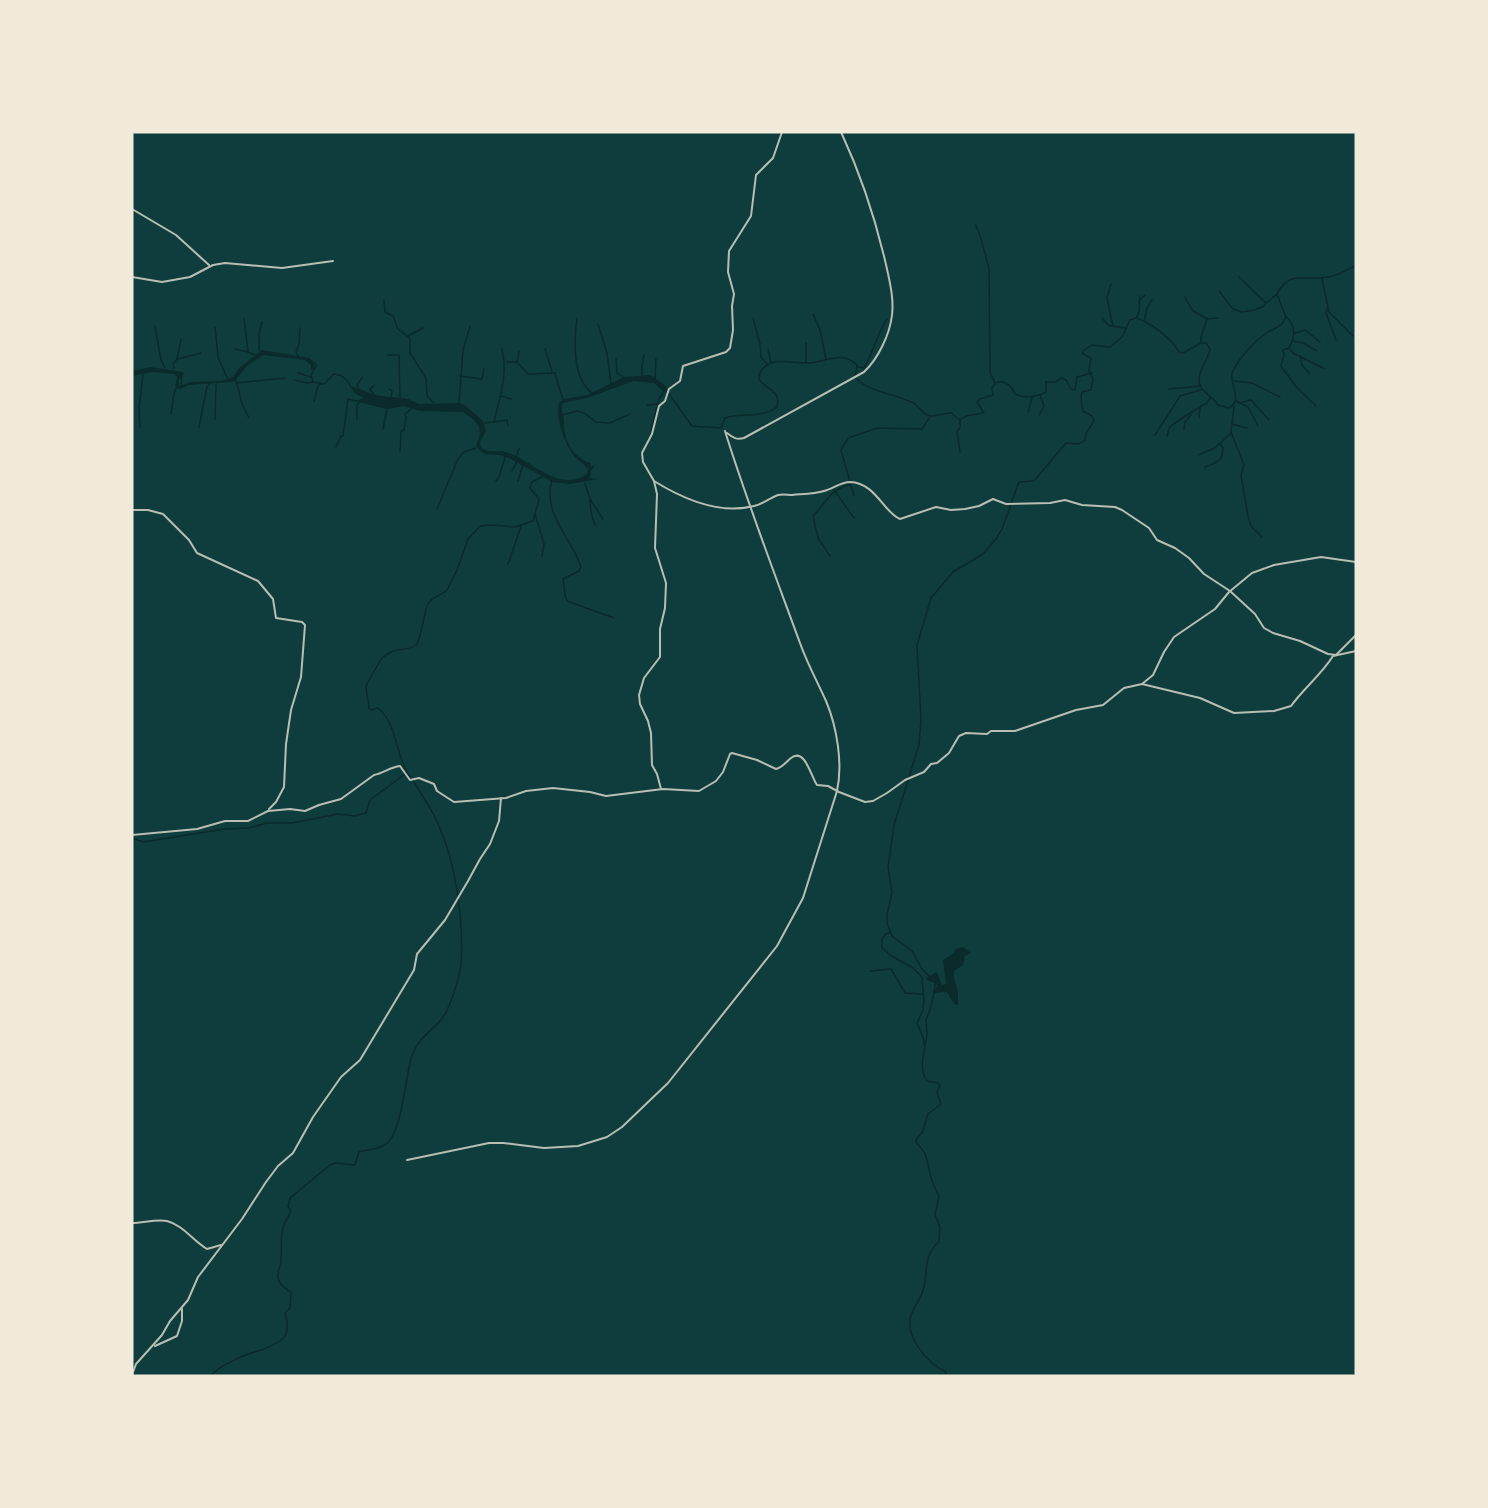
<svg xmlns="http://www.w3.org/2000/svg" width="1488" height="1508" font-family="Poppins,sans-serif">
<rect width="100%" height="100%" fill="#0f3d3e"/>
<g fill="#0a2a2b">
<polygon points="262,350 309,358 316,367 311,371 311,365 305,360 263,355 241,370 235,381 231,382 189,385 180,389 175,386 177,378 175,374 153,372 132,376 132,371 150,367 183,372 184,374 179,380 179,386 191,382 221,381 233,377 239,368"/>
<path d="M 650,375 L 666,386 L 667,391 L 664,392 L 654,383 L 634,381 L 587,398 L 563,403 C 560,410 564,414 564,422 C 563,438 573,459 591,463 L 591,467 L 595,465 L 591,471 L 590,478 L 598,479 L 570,484 L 552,482 L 511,459 L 499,455 L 484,454 L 476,446 L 480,434 L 479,427 L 474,420 L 463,412 L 420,411 L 404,406 L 387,409 L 358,402 L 358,400 L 364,398 L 354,393 L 351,386 L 375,395 L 408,399 L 419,404 L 460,403 L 466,406 L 483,421 L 486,431 L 480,442 L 481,448 C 490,454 499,449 509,453 C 534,462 559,493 587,474 L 588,469 C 584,463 578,461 574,456 C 565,444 555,418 559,403 L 564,399 L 587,395 L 624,377 Z"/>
<polygon points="963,947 971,953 965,956 963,965 954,971 954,979 958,991 958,1005 954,1004 947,992 934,993 937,986 936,983 928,981 926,978 937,972 942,985 946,984 943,960 954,953 956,949"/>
</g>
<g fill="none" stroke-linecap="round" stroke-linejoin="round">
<g stroke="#0a2a2b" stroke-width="1.5">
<polyline points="976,225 982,242 989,269 990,372 995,383"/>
<polyline points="1239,277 1266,303 1277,294"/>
<polyline points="1322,279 1329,312 1353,336"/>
<polyline points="1111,284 1107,298 1113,326 1125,328"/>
<polyline points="1219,291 1233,309 1242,312 1255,310 1264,306 1266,303"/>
<polyline points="1185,297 1192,310 1207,319 1201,337 1201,343"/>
<polyline points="384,300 385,312 393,316 398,329 410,338 410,353 426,378 427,396 434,403"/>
<polyline points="1139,301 1145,295"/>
<polyline points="1328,307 1326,313 1336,340"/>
<polyline points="813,314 820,330 826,359"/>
<path d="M 1286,317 C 1297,326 1295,337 1289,348 L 1293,353 L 1325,369"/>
<polyline points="244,318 248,352 260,357"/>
<path d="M 577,318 C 574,340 572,378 592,393"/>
<polyline points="753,318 760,344 761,357 768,365"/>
<polyline points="1102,318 1108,325 1113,326"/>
<polyline points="1136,318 1139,312 1140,296"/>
<polyline points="1207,319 1218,318"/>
<polyline points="1144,321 1147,308 1152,300"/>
<polyline points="598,324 607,353 611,384"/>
<polyline points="155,326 161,360 165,368"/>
<polyline points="215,327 218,357 227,378"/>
<polyline points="1295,333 1305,330 1320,342"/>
<polyline points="408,336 423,328"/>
<polyline points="1293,341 1303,343 1317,351"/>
<polyline points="806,343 806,363"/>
<polyline points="1289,348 1283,350 1284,355 1281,366 1297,388 1316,406"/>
<polyline points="235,349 248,352"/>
<polyline points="545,349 552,371"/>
<polyline points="768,349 771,363"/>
<polyline points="262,353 259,349 259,335 262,322"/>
<polyline points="388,355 399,355 400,398"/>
<polyline points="298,356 296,352 299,344 300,328"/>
<polyline points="1300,356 1302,365 1309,373"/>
<path d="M 308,358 L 317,365 L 311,375 L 313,382 L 324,384 L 334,374 C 342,375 348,379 351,387"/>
<polyline points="177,359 181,340"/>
<polyline points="616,359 617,373 624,378"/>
<polyline points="507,362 517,362 528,374 555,373 563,400"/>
<polyline points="517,362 519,351"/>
<path d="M 858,367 L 864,368 C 874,351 877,334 887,319"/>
<polyline points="174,368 173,364 177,359 201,353"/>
<polyline points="298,373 311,377"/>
<polyline points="642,375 642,366 644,355"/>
<polyline points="460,376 482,379 484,369"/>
<polyline points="235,379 245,367"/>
<polyline points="655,379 656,359"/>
<polyline points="236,380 242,404 249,418"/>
<polyline points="294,380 307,383 313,382"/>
<polyline points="1234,381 1252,383 1280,397"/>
<polyline points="236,383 285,378"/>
<polyline points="374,385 370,390 375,395"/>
<polyline points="181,386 182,374"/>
<polyline points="389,389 392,391 391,398"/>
<polyline points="1169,389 1200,386"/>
<polyline points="359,390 357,385 362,378"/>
<path d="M 669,394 L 692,426 L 721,428 L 725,418 C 743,412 758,419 776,408 C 786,387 750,387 761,371 C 772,355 793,364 809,363 C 826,362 842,350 857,365 L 855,377 C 869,393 895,393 913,403 C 920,406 923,416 932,416 C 938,416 944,413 951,413 L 960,420 L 966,416 L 984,413 L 977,402 L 980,399 L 993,395 L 992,388 L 995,383 C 1004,379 1011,385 1015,394 C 1025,399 1036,397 1046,392 L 1046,382 L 1055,382 L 1062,378 L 1066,380 L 1071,389 L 1075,390 L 1077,377 L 1092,373 L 1089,371 L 1091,358 L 1083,354 L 1083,351 L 1092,345 L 1110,347 L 1122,337 L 1130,320 L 1136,318 C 1150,322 1172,339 1179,352 L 1183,353 L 1201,343 L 1206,343 L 1210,349 C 1208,361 1194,375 1201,387 C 1205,394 1213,397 1218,405 L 1229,408 C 1243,400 1230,386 1232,373 C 1233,370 1237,364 1239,361 C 1245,351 1256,341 1265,334 C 1273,328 1282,328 1286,317 L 1277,294 C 1290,268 1308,282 1329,277 C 1339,275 1347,270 1356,265"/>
<polyline points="501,396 511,399"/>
<polyline points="314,401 318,386 321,384"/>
<polyline points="1236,401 1248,407 1258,426"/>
<polyline points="1239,403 1251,400 1269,420"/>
<polyline points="459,404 463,350 470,326"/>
<polyline points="647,405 658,404"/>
<polyline points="1234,406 1231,432 1244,465 1241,475 1248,516 1251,526 1262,537"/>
<polyline points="1028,412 1032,398"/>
<path d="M 171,414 C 173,406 172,392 177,387"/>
<polyline points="562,415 577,411 584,413 596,422 610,423 630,414"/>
<polyline points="1039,415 1044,406 1040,395"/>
<polyline points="1199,418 1200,407"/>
<polyline points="215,419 216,384"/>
<polyline points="357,419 357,406 359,403"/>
<polyline points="960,421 960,428 957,431 960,452"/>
<polyline points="494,422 507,420 508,426"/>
<path d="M 485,423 L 494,422 C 500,396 508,375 502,349"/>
<polyline points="1232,424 1247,428"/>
<polyline points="199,427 207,387 211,382"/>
<polyline points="140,428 139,409 143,375"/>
<polyline points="383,429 387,408"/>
<polyline points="1184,430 1185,422 1191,415"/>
<polyline points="651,431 659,399 664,392"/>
<polyline points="1155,435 1180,396 1201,390"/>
<path d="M 1167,436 C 1168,433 1168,430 1170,427 C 1175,422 1201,406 1207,403 L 1211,397"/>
<polyline points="336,447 341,436 343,436 348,399 357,401"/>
<polyline points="400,451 401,431 404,430 406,418 405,414 411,409"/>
<polyline points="1198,455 1215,448 1230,434"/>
<polyline points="516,457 519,449"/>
<path d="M 1205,467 C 1216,463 1223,461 1223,448 L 1220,444"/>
<polyline points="512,471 517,461"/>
<path d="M 552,480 C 542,515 572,538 581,567 L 579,571 L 563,579 L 565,595 L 567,601 L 614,618"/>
<polyline points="496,481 499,477 505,457"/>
<polyline points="518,481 523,465"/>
<polyline points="585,483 590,499 603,519"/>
<polyline points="834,490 854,518"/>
<polyline points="854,496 841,450 848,438 877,428 922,429 930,417"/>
<polyline points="590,500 591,513 595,525"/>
<polyline points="437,509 458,459 464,452 476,448"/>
<polyline points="535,514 544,544 542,556"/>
<path d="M 830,556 L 818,538 L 813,516 C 829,500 826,493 850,484"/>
<polyline points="508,564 521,526"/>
<path d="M 406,770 C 395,750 397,724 378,708 L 371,710 L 369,708 L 366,687 L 367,684 L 381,659 C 385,655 391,651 397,650 C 404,649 410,649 416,645 C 422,638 423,614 428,604 C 432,596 441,596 447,590 L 457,570 L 468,539 L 480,526 L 491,525 L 515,527 L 533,521 L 539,499 L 530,488 L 532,482 L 542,477"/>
<polyline points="132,838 143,842 225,829 249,828 267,823 292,823 338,814 355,816 366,813 370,800 405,774"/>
<path d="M 890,932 C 882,936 881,938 882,948 L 890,955 L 913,968 L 922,977 L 924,1001 L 923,1010 L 917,1023 L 924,1040 L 924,1045"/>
<polyline points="870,971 891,969 905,993 922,994"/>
<path d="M 929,976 L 922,969 L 912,951 L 892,936 L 887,923 L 887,915 L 892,893 L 888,867 L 894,825 L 919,745 L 921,720 L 917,645 L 931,598 L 953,572 L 983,554 L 996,539 L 1002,529 L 1019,482 L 1034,481 L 1066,443 L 1079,444 L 1085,440 L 1086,433 L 1094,421 L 1092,416 L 1083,411 C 1082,406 1080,397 1082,392 L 1091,390 L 1093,379 L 1089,371"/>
<path d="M 935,981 C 936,987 930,1014 926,1019 C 926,1024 927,1029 927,1034 C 926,1050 917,1067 927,1081 L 938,1083 L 940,1086 L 937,1092 L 941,1104 L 928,1114 L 922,1133 L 917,1138 L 916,1142 L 925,1153 L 932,1181 L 939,1197 L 935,1214 L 940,1227 L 939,1242 C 922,1256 929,1271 923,1290 C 921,1299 914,1306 911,1315 C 904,1337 928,1363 946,1372 L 945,1376"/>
<path d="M 211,1376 C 217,1366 249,1353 261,1350 C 281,1343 293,1337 285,1313 L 290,1308 L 291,1292 C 285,1288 280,1286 278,1278 C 277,1272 281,1265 281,1259 C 282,1239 279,1229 291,1212 L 288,1206 L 290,1198 L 330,1165 L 335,1163 L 355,1165 L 359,1152 C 367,1149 377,1150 385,1145 C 402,1134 405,1079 411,1059 C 419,1032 440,1029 448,1008 C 454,994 459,980 461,965 C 464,923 456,864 439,826 C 431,807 418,788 406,771"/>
</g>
<g stroke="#b8beb3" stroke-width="2">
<polyline points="132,209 176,235 209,265"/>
<polyline points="132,277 162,282 190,277 213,265 225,263 282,268 333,261"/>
<path d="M 727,433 C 733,438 737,440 744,438 L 864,372 C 878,359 890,334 892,315 C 894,299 890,283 887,269 C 876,220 862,177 841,132"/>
<path d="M 654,481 C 683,499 719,515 754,506 C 763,504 770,498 778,495 C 783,494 788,495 792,495 C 802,494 814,494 824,491 C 832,489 841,482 850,482 C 876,483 883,512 900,519 L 936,507 L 951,510 L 965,509 L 979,506 L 993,499 L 1006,504 L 1050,503 L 1065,500 L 1082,505 L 1115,507 L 1122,510 L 1149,528 L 1157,540 L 1175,548 L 1189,558 L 1204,574 L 1230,591 L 1255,614 L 1264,628 L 1273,633 L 1300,641 L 1328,654 L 1336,655 L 1356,635"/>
<polyline points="132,510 148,510 163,514 189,540 197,553 258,581 273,599 276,618 302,622 305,625 301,677 291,710 286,744 284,787 276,802 269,809"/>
<polyline points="1142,684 1153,675 1164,652 1174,637 1215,609 1229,592 1252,573 1274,565 1321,557 1356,562"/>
<polyline points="661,789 657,774 652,765 651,733 648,721 640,704 639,695 644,678 660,657 660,629 665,608 666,583 655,548 657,494 654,481 643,462 642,453 652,434 659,406 665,401 669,389 680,381 683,366 726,352 730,348 733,330 732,306 734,294 728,272 729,251 751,216 756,175 773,158 782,132"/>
<path d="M 132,835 L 197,829 L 225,821 L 248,821 L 268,811 L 290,809 L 305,811 L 319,805 L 341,799 L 374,775 C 384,773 390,767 400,766 L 410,780 L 419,778 L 434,784 L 437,791 L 454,802 L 506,798 L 526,791 L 553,788 L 590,792 L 606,796 L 663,789 L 699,791 L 716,781 L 723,772 L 730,754 L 732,753 L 757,760 L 776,769 C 783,767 786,762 791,758 C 805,747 811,777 817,785 L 828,786 L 839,792 L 865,802 L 873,801 L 887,793 L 905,780 L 924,772 L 931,764 L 937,763 L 949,753 L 959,736 L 966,733 L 987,734 L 991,731 L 1015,731 L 1076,710 L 1103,705 L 1124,688 L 1142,684 L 1200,698 L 1234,713 L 1274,711 L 1291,706 C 1304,688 1321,675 1333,656 L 1356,651"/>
<path d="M 407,1160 L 489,1143 L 503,1143 L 544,1148 L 578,1146 L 607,1137 L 622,1127 L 668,1083 L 777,946 L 803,898 L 837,791 C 843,764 837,727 826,701 C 817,681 807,663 800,643 C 774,572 747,502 725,431"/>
<path d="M 132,1223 C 143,1223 156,1219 167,1221 C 183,1225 193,1241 207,1249 L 221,1245"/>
<polyline points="155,1346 177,1336 182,1321 182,1309"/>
<polyline points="132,1375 136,1364 162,1335 170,1321 188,1300 198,1277 242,1219 266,1182 278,1166 293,1153 313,1117 341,1077 360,1060 414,970 417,954 445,920 468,881 480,859 490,844 499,821 501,798"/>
</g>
</g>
<rect width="1488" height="1508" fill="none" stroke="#f1e9da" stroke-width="267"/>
</svg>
